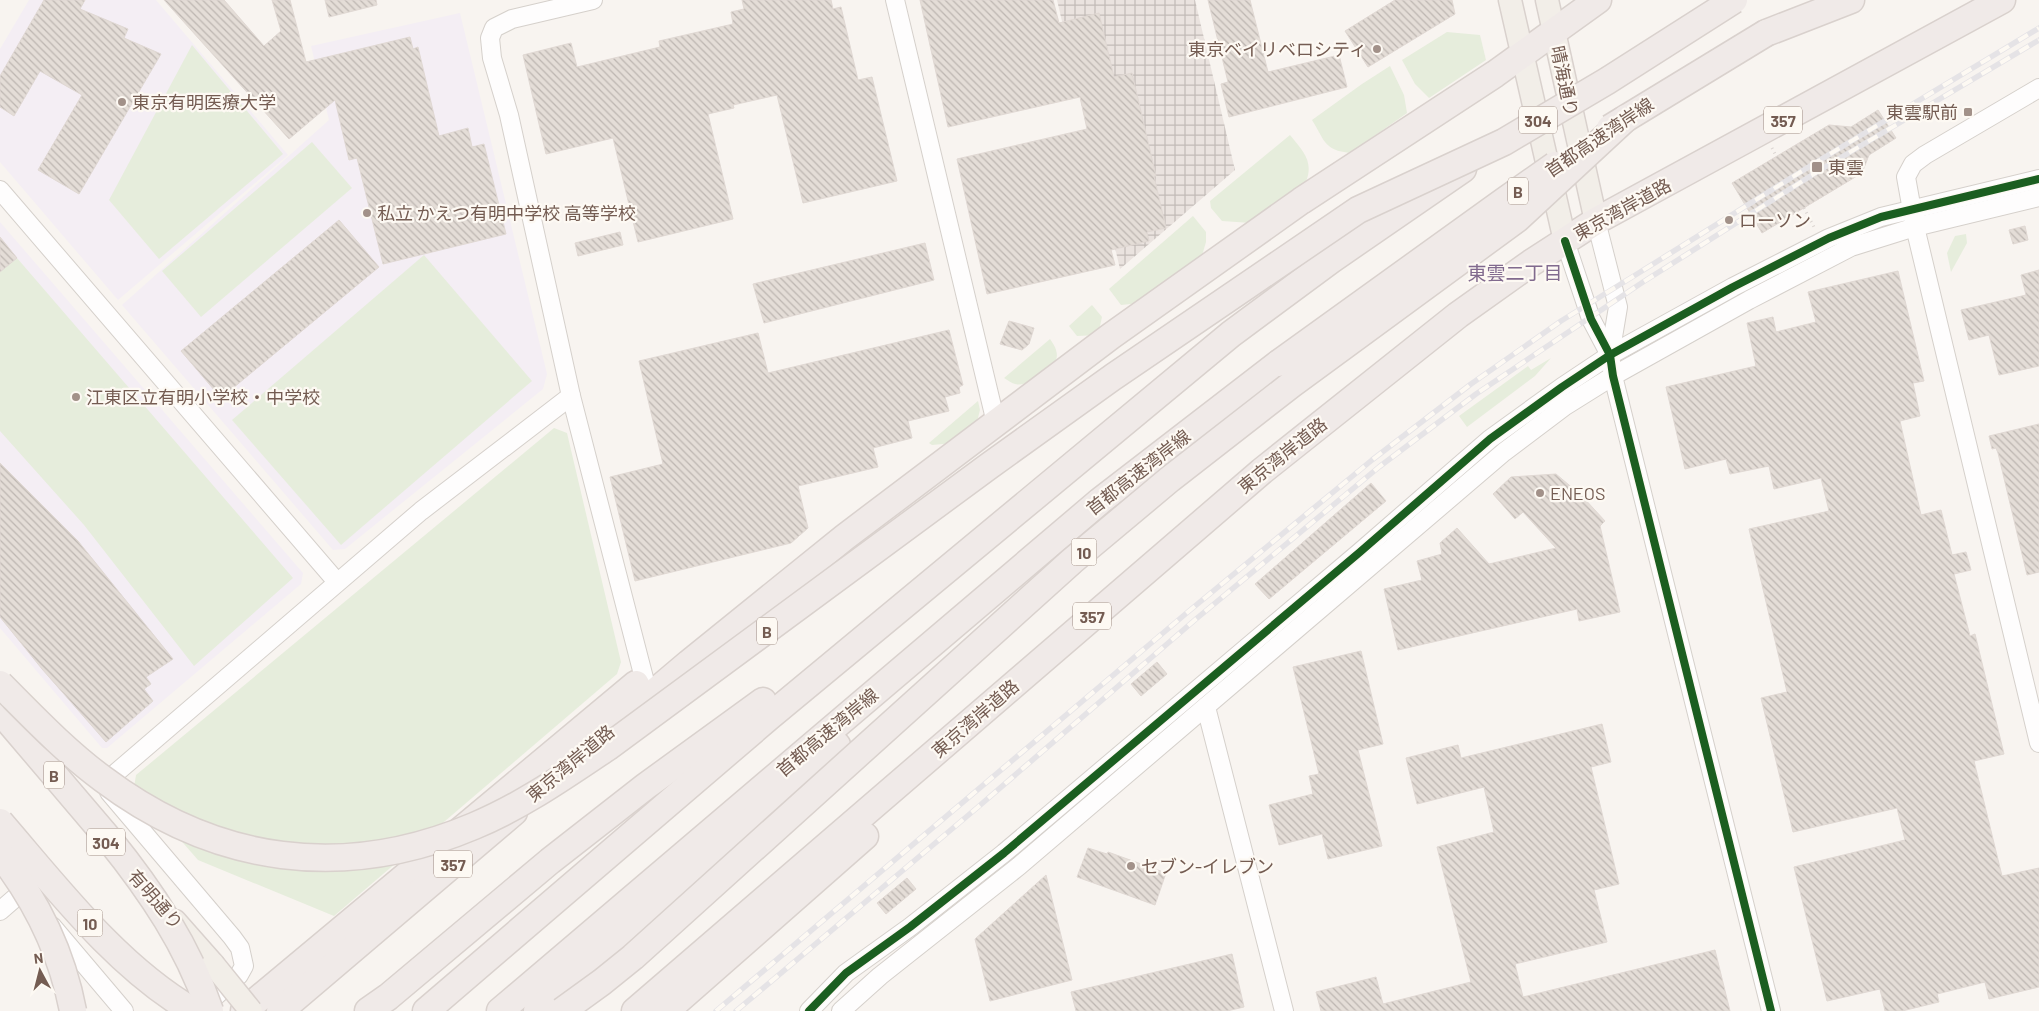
<svg xmlns="http://www.w3.org/2000/svg" width="2039" height="1011" font-family="Barlow,'Noto Sans JP',sans-serif">
<defs>
<pattern id="industrial-grid" width="8" height="8" patternUnits="userSpaceOnUse" patternTransform="scale(1.25)"><rect width="8" height="8" fill="#eae3df"/><path d="M0 4h8M4 0v8" fill="none" stroke="#c2bbb7"/></pattern>
<pattern id="building-back-hatch" width="6" height="6" patternUnits="userSpaceOnUse" patternTransform="scale(1.25)"><rect width="6" height="6" fill="#e4ddd7"/><path d="M-1 5l2 2M0 0l6 6M5-1l2 2" fill="none" stroke="#bdb6b1"/></pattern>
</defs>
<rect width="100%" height="100%" fill="#f8f4f0"/>
<polygon fill="url(#industrial-grid)" points="1057,0 1195,0 1235,170 1120,269"/>
<g fill="#f4eef4">
<polygon points="29,0 156,0 288,155 118,300 0,162 0,49"/>
<polygon points="460,13 547,374 543,389 345,549 333,550 122,305 329,120 311,46"/>
<polygon points="0,222 303,573 301,584 107,748 102,748 0,628"/>
</g>
<g fill="#e6eddc">
<polygon points="1447,32 1480,35 1486,60 1429,98 1415,84 1402,60"/>
<polygon points="192,45 283,154 159,259 109,200"/>
<path d="M 1390,66 L 1404,95 L 1407,113 L 1350,153 C 1324,150 1325,141 1312,120 L 1362,84 Z"/>
<path d="M 1290,135 C 1303,151 1314,161 1306,182 L 1251,223 L 1222,221 L 1211,208 L 1210,201 Z"/>
<polygon points="312,142 352,188 201,317 162,271"/>
<polygon points="1193,216 1206,232 1206,242 1201,259 1141,303 1121,305 1109,289"/>
<polygon points="1966,234 1967,243 1951,272 1947,253 1955,236"/>
<polygon points="424,255 532,381 341,545 232,420"/>
<polygon points="17,258 293,578 194,666 84,525 0,431 0,272"/>
<polygon points="1092,305 1102,317 1098,335 1077,336 1069,326"/>
<path d="M 1050,339 C 1064,358 1055,366 1038,376 C 1031,381 1024,386 1015,384 C 1011,383 1008,380 1004,378 Z"/>
<polygon points="1551,358 1535,376 1467,427 1459,416 1528,366 1531,370"/>
<polygon points="978,401 980,410 976,426 954,443 932,445 929,443"/>
<polygon points="554,428 567,433 621,662 617,674 334,916 198,860 134,787 136,775"/>
</g>
<g fill="url(#building-back-hatch)" stroke="#e0d8d3">
<polygon points="44,0 85,0 80,9 128,29 124,38 161,54 79,194 38,170 82,95 40,71 14,116 0,107 0,76"/>
<polygon points="164,0 224,0 264,46 281,31 272,0 290,0 306,62 410,37 413,49 418,47 439,136 468,128 472,147 484,144 506,234 383,264 357,158 349,160 335,100 289,139"/>
<polygon points="325,0 376,0 377,5 329,17"/>
<polygon points="742,0 831,0 833,9 841,7 858,80 872,77 897,181 803,203 777,95 733,105 734,108 708,114 733,219 638,242 613,138 546,154 523,55 571,43 577,67 660,47 659,41 733,24 731,12 744,9"/>
<polygon points="920,0 1053,0 1059,23 1099,13 1114,77 1132,73 1156,176 1154,176 1166,228 1147,232 1149,241 1111,250 1115,265 987,294 957,159 1087,129 1080,97 948,127"/>
<polygon points="1208,0 1250,0 1268,72 1339,55 1347,87 1229,117 1221,84 1228,82"/>
<polygon points="1395,0 1452,0 1455,14 1368,67 1345,31"/>
<polygon points="1878,110 1896,138 1869,155 1862,173 1762,233 1732,183 1829,125 1851,127"/>
<polygon points="339,220 379,267 221,398 181,351"/>
<polygon points="2025,226 2028,240 2013,244 2009,230"/>
<polygon points="620,232 623,245 578,256 575,243"/>
<polygon points="0,237 17,258 0,272"/>
<polygon points="925,243 934,280 764,323 753,284"/>
<polygon points="2039,270 2039,366 1999,375 1989,335 1969,340 1961,310 2026,295 2021,275"/>
<polygon points="1898,271 1924,381 1913,383 1920,416 1900,421 1921,515 1941,510 1952,555 1966,552 1971,570 1954,574 1970,636 1975,634 2004,754 1974,761 2002,876 2039,868 2039,987 1989,999 1985,982 1937,994 1939,1002 1902,1011 1885,1011 1880,989 1827,1001 1794,867 1905,840 1897,808 1793,832 1761,698 1787,692 1749,529 1829,511 1821,478 1774,489 1769,466 1730,474 1726,459 1685,469 1666,387 1756,366 1747,323 1773,317 1776,332 1816,322 1808,292"/>
<polygon points="1009,321 1034,328 1029,344 1022,350 1000,344"/>
<polygon points="949,330 963,385 959,387 960,393 945,397 949,411 908,421 912,438 873,448 878,467 798,486 808,528 791,543 635,581 610,477 663,464 639,361 758,333 768,373"/>
<polygon points="2039,424 2039,572 2027,575 1998,453 1996,448 1992,449 1989,436"/>
<polygon points="0,463 78,541 173,659 146,677 151,684 144,689 153,701 106,742 42,669 0,617"/>
<polygon points="1556,474 1582,496 1605,521 1600,526 1620,612 1579,621 1577,609 1398,650 1384,589 1422,580 1417,561 1442,554 1440,543 1457,528 1489,564 1556,548 1523,512 1515,519 1493,494 1511,477"/>
<polygon points="1371,483 1386,501 1269,599 1255,584"/>
<polygon points="1361,651 1383,744 1358,750 1382,846 1328,859 1322,834 1279,845 1269,805 1313,794 1309,776 1319,774 1293,667"/>
<polygon points="1157,662 1167,674 1141,696 1131,684"/>
<polygon points="1602,724 1611,762 1591,767 1619,884 1594,890 1607,942 1515,964 1523,997 1715,950 1730,1011 1321,1011 1316,992 1376,977 1383,1004 1471,982 1437,847 1494,832 1484,787 1417,804 1406,758 1458,745 1461,758"/>
<polygon points="1088,848 1107,854 1108,852 1166,873 1155,905 1077,877"/>
<polygon points="1046,875 1072,980 990,1001 975,939"/>
<polygon points="907,878 916,889 886,914 877,903"/>
<polygon points="1232,954 1244,1007 1227,1011 1076,1011 1071,992"/>
</g>
<g fill="none" stroke-linecap="round" stroke-linejoin="round">
<g stroke="#d5d0cb" stroke-width="20">
<g id="minor">
<polyline points="593,0 512,19 494,28 490,38 492,58 509,115 571,396 644,678"/>
<polyline points="895,0 996,423"/>
<polyline points="2039,88 1925,155 1913,164 1906,177 1915,227 2039,743"/>
<polyline points="0,190 337,582"/>
<polyline points="1596,221 1618,307 1610,355"/>
<polyline points="1565,241 1591,319 1610,355 1613,376 1771,1011"/>
<polyline points="1206,707 1284,1011"/>
<polyline points="103,784 421,511 571,396"/>
<polyline points="109,792 232,937 240,948 244,966 239,975 201,1009"/>
<polyline points="0,911 23,891"/>
<polyline points="52,926 124,1011"/>
<polyline points="809,1011 846,973 910,927 1004,853 1360,552 1490,439 1562,387 1610,355 1733,287 1829,238 1881,217 2039,179"/>
<polyline points="841,1011 880,976 1019,866 1504,452 1565,406 1613,376 1749,300 1851,247 1915,227 2039,197"/>
</g>
</g>
<g stroke="#d9d1cd" stroke-width="25">
<g id="major">
<polyline points="1510,0 1565,241"/>
<polyline points="1547,0 1596,221"/>
<polyline points="175,921 213,964"/>
</g>
</g>
<g stroke="#d9d1cd" stroke-width="29">
<g id="highway">
<polyline points="1766,33 1851,0"/>
<polyline points="0,711 108,838"/>
<polyline points="585,751 689,663 845,537 1111,336 1301,201 1495,74 1598,0"/>
<polyline points="244,1011 636,684"/>
<polyline points="280,1011 514,812"/>
<polyline points="368,1011 388,997 550,861 646,786 763,701"/>
<polyline points="426,1011 769,717 1231,334 1331,260 1463,169"/>
<polyline points="500,1011 1100,501 1279,363"/>
<polyline points="537,1011 837,745"/>
<polyline points="635,1011 1262,471 1458,315 1531,263 1596,221 2002,0"/>
<polyline points="666,1011 865,836"/>
</g>
</g>
<g stroke="#dad4d0" stroke-width="3" stroke-dasharray="1 4" stroke-linecap="butt">
<polyline points="1772,148 1776,156"/>
<polyline points="1804,208 1814,227"/>
</g>
<use href="#minor" stroke="#fefdfd" stroke-width="18"/>
<use href="#major" stroke="#f2eee8" stroke-width="22"/>
<use href="#highway" stroke="#f0eae8" stroke-width="26"/>
<g stroke="#e5e3e6" stroke-width="5.5">
<g id="rail">
<polyline points="716,1011 1189,611 1372,460 1471,384 1561,321 1637,274 1815,163 2039,28"/>
<polyline points="736,1011 978,807 1196,619 1379,467 1476,394 1643,282 1820,170 2039,40"/>
</g>
</g>
<use href="#rail" stroke="#fdf9f3" stroke-width="4" stroke-dasharray="11" stroke-linecap="butt"/>
<g stroke="#d9d1cd" stroke-width="25" stroke-linecap="butt">
<polyline id="major-bridge" points="213,964 251,1011"/>
</g>
<g stroke="#d9d1cd" stroke-width="29" stroke-linecap="butt">
<g id="highway-bridge">
<polyline points="1610,128 1766,33"/>
<polyline points="1279,363 1504,201 1555,165"/>
<path d="M 0,684 C 33,717 65,751 103,779 C 216,864 344,881 474,826 C 522,806 565,776 608,747 L 989,466 L 1113,377 L 1358,210 L 1504,142 L 1607,81 L 1734,0"/>
<path d="M 0,822 C 57,888 117,967 193,1011"/>
<path d="M 108,838 C 151,891 188,946 210,1011"/>
<path d="M 0,854 C 36,900 62,953 73,1011"/>
<polyline points="562,1011 602,982 633,957 1072,561 1170,479 1292,384 1517,219 1626,118"/>
</g>
</g>
<use href="#major-bridge" stroke="#f2eee8" stroke-width="22"/>
<use href="#highway-bridge" stroke="#f0eae8" stroke-width="26"/>
<g stroke="#fdf9f3" stroke-width="11">
<g id="cycleway">
<polyline points="1565,241 1591,319 1610,355 1613,376 1771,1011"/>
<polyline points="809,1011 846,973 910,927 1004,853 1360,552 1490,439 1562,387 1610,355 1733,287 1829,238 1881,217 2039,179"/>
</g>
</g>
<use href="#cycleway" stroke="#1b5e20" stroke-width="8"/>
</g>
<g fill="#a29189" stroke="#fdf9f3" stroke-width="2">
<circle cx="1377" cy="49" r="5"/>
<circle cx="122" cy="102" r="5"/>
<rect x="1963" y="107" width="10" height="10" rx="2.5"/>
<rect x="1811" y="161" width="12" height="12" rx="2.5"/>
<circle cx="367" cy="213" r="5"/>
<circle cx="1729" cy="220" r="5"/>
<circle cx="76" cy="397" r="5"/>
<circle cx="1540" cy="493" r="5"/>
<circle cx="1131" cy="866" r="5"/>
</g>
<g text-anchor="middle" dominant-baseline="central" stroke-width="4.5" stroke-linejoin="round" paint-order="stroke">
<g fill="#fdf9f3" stroke="#9d8b82" stroke-width="1">
<rect x="1519" y="106.5" width="38" height="27" rx="4"/>
<rect x="1764" y="106.5" width="38" height="27" rx="4"/>
<rect x="1508" y="177.5" width="20" height="27" rx="4"/>
<rect x="1071.5" y="538.5" width="25" height="27" rx="4"/>
<rect x="1073" y="602.5" width="38" height="27" rx="4"/>
<rect x="757" y="617.5" width="20" height="27" rx="4"/>
<rect x="44" y="761.5" width="20" height="27" rx="4"/>
<rect x="87" y="828.5" width="38" height="27" rx="4"/>
<rect x="434" y="850.5" width="38" height="27" rx="4"/>
<rect x="77.5" y="909.5" width="25" height="27" rx="4"/>
</g>
<g font-size="16" font-weight="bold" fill="#745c52">
<text x="1538" y="120">304</text>
<text x="1783" y="120">357</text>
<text x="1518" y="191">B</text>
<text x="1084" y="552">10</text>
<text x="1092" y="616">357</text>
<text x="767" y="631">B</text>
<text x="54" y="775">B</text>
<text x="106" y="842">304</text>
<text x="453" y="864">357</text>
<text x="90" y="923">10</text>
</g>
<g font-size="18" fill="#745c52" stroke="#fdf9f3" text-anchor="start">
<text x="1367" y="49" text-anchor="end">東京ベイリベロシティ</text>
<text x="132" y="102">東京有明医療大学</text>
<text x="1958" y="112" text-anchor="end">東雲駅前</text>
<text x="1828" y="167">東雲</text>
<text x="377" y="213">私立 かえつ有明中学校 高等学校</text>
<text x="1739" y="220">ローソン</text>
<text x="86" y="397">江東区立有明小学校・中学校</text>
<text x="1550" y="493">ENEOS</text>
<text x="1141" y="866">セブン-イレブン</text>
</g>
<g font-size="18" fill="#745c52" stroke="#fdf9f3">
<text transform="translate(1565 81) rotate(78)">晴海通り</text>
<text transform="translate(1599 137) rotate(-34)">首都高速湾岸線</text>
<text transform="translate(1622 209) rotate(-29)">東京湾岸道路</text>
<text transform="translate(1282 455) rotate(-39)">東京湾岸道路</text>
<text transform="translate(1138 472) rotate(-38)">首都高速湾岸線</text>
<text transform="translate(975 718) rotate(-41)">東京湾岸道路</text>
<text transform="translate(827 732) rotate(-40)">首都高速湾岸線</text>
<text transform="translate(570 763) rotate(-40)">東京湾岸道路</text>
<text transform="translate(156 899) rotate(49)">有明通り</text>
</g>
<g font-size="19" fill="#816a8e" stroke="#fdf9f3">
<text x="1515" y="272">東雲二丁目</text>
</g>
</g>
<g transform="translate(40 971) rotate(353)" stroke="#fdf9f3" stroke-width="4" paint-order="stroke">
<path d="M0-4L9 19L0 12L-9 19Z" fill="#745c52"/>
<text y="-8" font-size="14" font-weight="bold" text-anchor="middle" fill="#745c52">N</text>
</g>
</svg>
